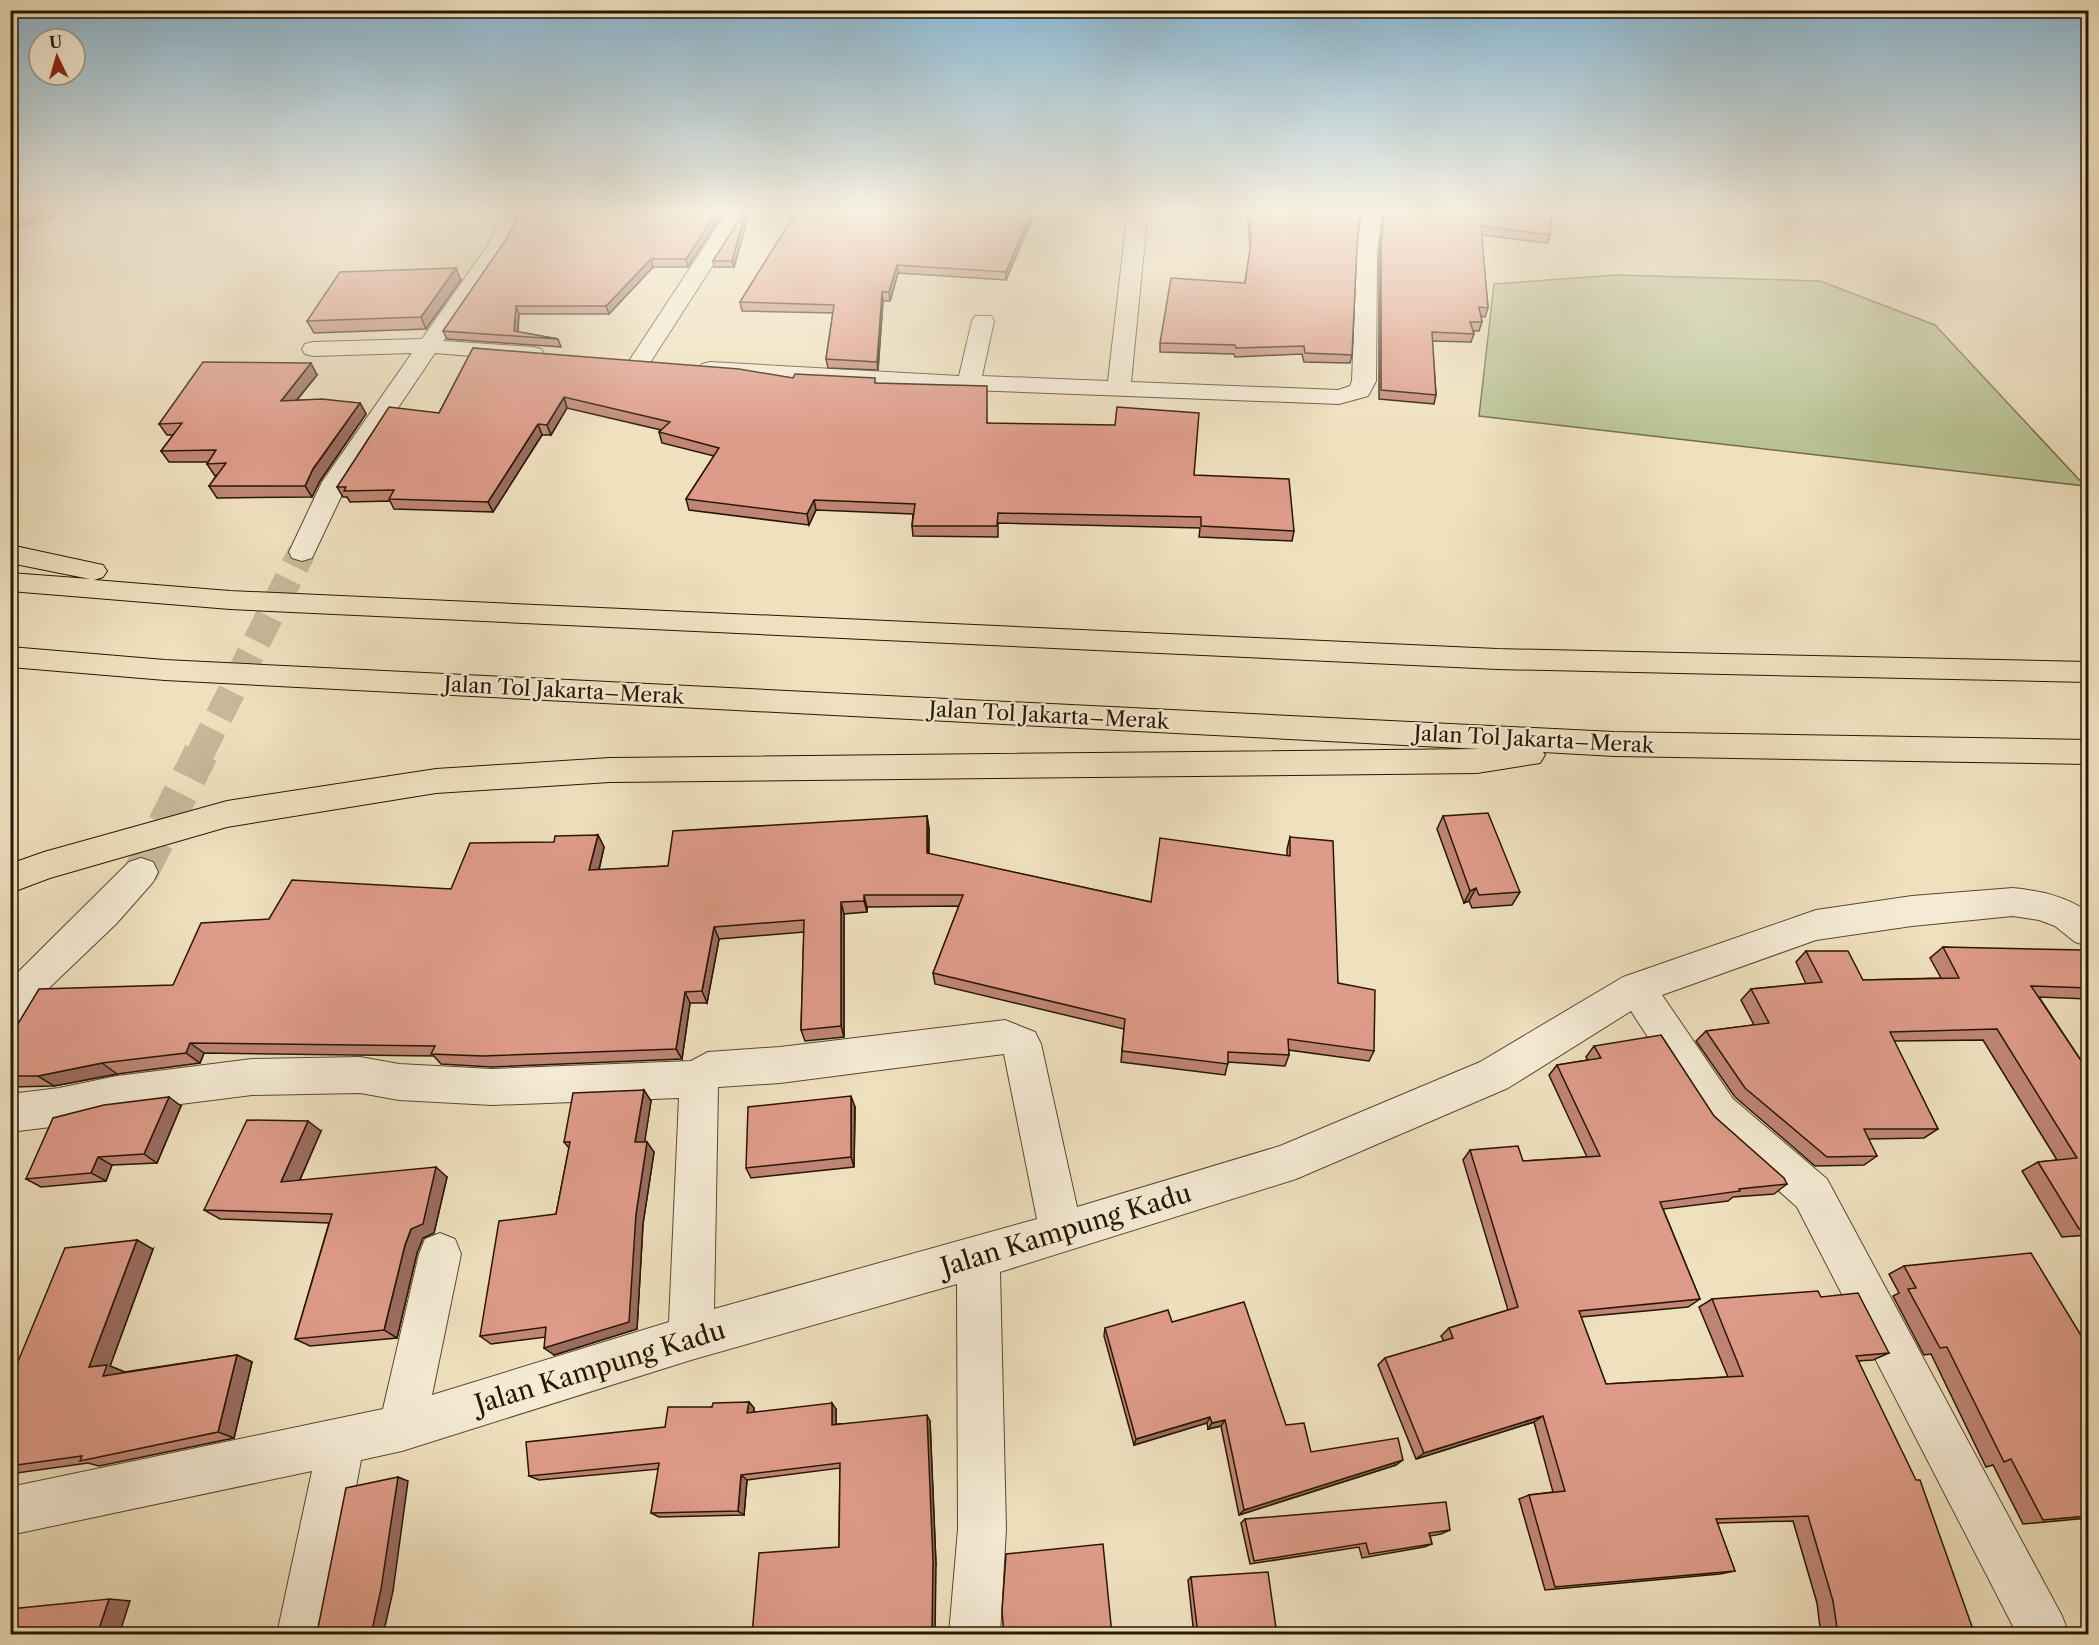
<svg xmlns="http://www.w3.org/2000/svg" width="2099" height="1645" font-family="'Libre Caslon Text',serif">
<rect width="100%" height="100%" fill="#efe0be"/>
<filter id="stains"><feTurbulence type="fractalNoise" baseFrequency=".00333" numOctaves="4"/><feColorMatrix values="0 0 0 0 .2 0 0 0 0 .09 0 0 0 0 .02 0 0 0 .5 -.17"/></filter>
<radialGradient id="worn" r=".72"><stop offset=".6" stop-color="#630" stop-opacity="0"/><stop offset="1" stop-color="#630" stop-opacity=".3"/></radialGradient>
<polygon fill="#b8c293" stroke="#706c4a" stroke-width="1.5" points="1617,275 1820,281 1935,325 2085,486 1479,416 1494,284"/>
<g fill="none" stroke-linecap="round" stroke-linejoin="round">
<polyline stroke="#c7b898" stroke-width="28" stroke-dasharray="28 14" stroke-linecap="butt" points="200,754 302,552"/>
<polyline stroke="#c7b898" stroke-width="35" stroke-dasharray="35 18" stroke-linecap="butt" points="141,872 201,753"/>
<g stroke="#5a4931" stroke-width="2">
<g id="street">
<polygon points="506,209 526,209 506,248 443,341 533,347 541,349 544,354 541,359 533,361 435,353 348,482 312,558 302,561 292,558 289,552 322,482 412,353 313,356 305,354 302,349 305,344 313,342 422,339 486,248"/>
<polygon points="729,209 749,209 646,369 630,369 627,364"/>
<polygon points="1128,209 1148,209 1131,382 1338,390 1350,386 1352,381 1357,253 1362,209 1382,209 1377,253 1376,381 1368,396 1339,404 840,385 710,376 702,374 699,369 702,364 710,362 959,376 972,321 975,316 991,316 994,321 982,376 1108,381"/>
<polygon points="141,858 153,862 158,872 153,882 116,924 50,987 23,1022 10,1026 10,980 129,862"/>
<path d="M 2013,888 C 2040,891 2066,896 2088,912 L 2088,946 L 2075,942 L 2055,926 L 2039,920 L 2013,916 L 1912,926 L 1816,940 L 1662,995 L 1733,1099 L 1827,1179 L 2062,1616 L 2069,1634 L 2017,1634 L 1797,1207 L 1705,1125 L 1631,1011 L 1508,1088 L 1296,1179 L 1000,1272 L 1006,1529 L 1000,1634 L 949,1634 L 958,1529 L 957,1284 L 691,1360 L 402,1451 L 361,1460 L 328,1634 L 277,1634 L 312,1471 L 10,1535 L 10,1487 L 383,1409 L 419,1254 L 425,1239 L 440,1233 L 455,1239 L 461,1254 L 432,1395 L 669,1322 L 679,1098 L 492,1105 L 399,1100 L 360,1093 L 252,1095 L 117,1112 L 59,1126 L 10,1132 L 10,1094 L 59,1088 L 117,1076 L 252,1059 L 360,1057 L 399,1064 L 492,1069 L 691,1061 L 708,1052 L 780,1047 L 1005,1020 L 1035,1032 L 1041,1044 L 1077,1207 L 1280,1146 L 1480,1062 L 1623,977 L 1816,910 L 1912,896 ZM 1004,1054 L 1037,1219 L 714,1309 L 718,1087 L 780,1083 Z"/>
</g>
</g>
<g stroke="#281702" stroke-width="2">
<g id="highway">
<polygon points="10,545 103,565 107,571 103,577 94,580 230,591 1497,649 2088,662 2088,682 1497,669 230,609 10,591 10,573 90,579 10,563"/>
<polygon points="10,647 165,660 1614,732 2088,740 2088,764 1614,756 1543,752 1545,755 1540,763 1477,773 610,782 436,793 227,827 50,878 10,893 10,864 44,852 227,801 436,769 610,758 1480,749 165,680 10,667"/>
</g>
</g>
<use href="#street" fill="#f5ebd5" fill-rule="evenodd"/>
<use href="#highway" fill="#efe0be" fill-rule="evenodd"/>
</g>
<g fill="#bf8576" stroke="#281702" stroke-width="1.5">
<polygon points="522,209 726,209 688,267 653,267 609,314 519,314 518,332 558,339 561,347 447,339 443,331 505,241"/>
<polygon points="746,209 748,209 749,214 734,267 714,267 713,261"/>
<polygon points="798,209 1036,209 1006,280 898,273 890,301 883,301 878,370 828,368 826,359 833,313 742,311 740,302"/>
<polygon points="1247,209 1361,209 1357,244 1352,355 1350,363 1304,362 1302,354 1235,357 1234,354 1160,352 1160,343 1245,283 1250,251"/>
<polygon points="1384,209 1552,209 1550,235 1547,243 1481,235 1488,308 1485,317 1481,316 1482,322 1479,331 1473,331 1474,334 1471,342 1432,341 1436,395 1434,404 1379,399 1379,253"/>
<polygon points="461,280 426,329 314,333 307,321"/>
<polygon points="473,348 793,378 876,383 988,423 1194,475 1294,531 1292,541 1199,537 1200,528 998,523 998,537 913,536 912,526 913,514 816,510 809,525 689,510 686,499 714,456 662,443 659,432 661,430 567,408 551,435 542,435 493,512 394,509 390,501 350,502 347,497 343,497 337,487 439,413"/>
<polygon points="317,375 297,400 360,403 366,414 320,481 312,497 217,498 209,486 217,475 215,476 207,464 209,462 169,462 161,451 173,435 167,435 159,424"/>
<polygon points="927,816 929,829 929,854 1151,902 1287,856 1287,849 1290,837 1338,983 1374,1051 1369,1061 1288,1050 1289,1055 1285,1066 1228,1062 1225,1075 1121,1062 1124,1029 935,984 933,973 959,906 867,907 867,912 844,914 844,1037 805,1041 801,1030 804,932 719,939 707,1003 690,1003 682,1059 492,1067 441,1064 434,1056 204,1053 200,1063 117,1074 54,1086 10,1087 10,1037 173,985 269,919 451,889 554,842 598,835 604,847 599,870 668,866"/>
<polygon points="1443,816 1520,892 1512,905 1472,908 1469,901 1464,903 1437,829"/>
<polygon points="1943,947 2088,958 2088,999 2039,997 2088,1071 2088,1235 2062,1237 2022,1171 2038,1162 2057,1160 1983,1040 1894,1041 1938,1129 1924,1138 1868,1139 1877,1156 1864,1165 1815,1166 1735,1097 1696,1041 1706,1031 1754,1025 1741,1000 1751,989 1806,984 1796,962 1806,951 1863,980 1941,978 1930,958"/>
<polygon points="1594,1046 1714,1116 1787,1184 1774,1194 1733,1197 1728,1201 1663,1209 1700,1299 1688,1307 1581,1317 1606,1384 1728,1377 1699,1307 1712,1299 1821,1297 1889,1353 1873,1360 1858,1361 1975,1635 1821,1635 1817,1603 1793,1521 1717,1523 1735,1571 1720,1574 1545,1590 1519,1499 1529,1495 1553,1492 1534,1422 1416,1459 1378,1365 1385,1358 1444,1341 1441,1336 1449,1328 1508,1310 1463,1160 1470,1150 1523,1161 1587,1157 1549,1075 1557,1065 1588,1060 1586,1057"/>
<polygon points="651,1101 644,1142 654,1152 643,1224 637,1329 554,1355 546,1337 491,1344 480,1336 556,1214 569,1148 564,1142"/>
<polygon points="181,1106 157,1163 112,1165 106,1181 41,1187 26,1179"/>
<polygon points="855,1107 854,1167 751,1178 746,1168"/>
<polygon points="321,1131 300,1180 447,1177 434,1233 423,1238 417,1253 397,1338 310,1346 295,1339 329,1223 220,1219 204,1210"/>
<polygon points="153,1249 110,1366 124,1372 237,1355 252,1362 234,1438 99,1466 88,1463 10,1474 10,1366 17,1364"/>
<polygon points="1904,1266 2088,1347 2088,1518 2023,1524 1993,1465 1986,1467 1931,1354 1924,1355 1893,1296 1899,1293 1889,1274"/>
<polygon points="1172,1322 1286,1425 1311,1452 1396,1465 1239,1515 1221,1426 1208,1429 1207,1423 1134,1445 1104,1336 1105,1328"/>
<polygon points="749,1402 754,1408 754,1412 836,1409 836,1424 930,1421 936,1565 839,1547 840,1468 747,1480 744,1515 659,1517 651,1513 659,1469 539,1480 529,1476 665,1427 712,1407"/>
<polygon points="1245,1519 1450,1530 1441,1534 1430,1536 1432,1544 1424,1547 1362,1558 1359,1547 1250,1564 1241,1523"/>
<polygon points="1191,1577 1277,1635 1194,1635 1188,1580"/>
</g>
<g fill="#9b6c60" stroke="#281702" stroke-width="1.5">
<polygon points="10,209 90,209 20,226 10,212"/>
<polygon points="719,209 726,209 688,267 686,259"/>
<polygon points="747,209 748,209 749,214 734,267 732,261"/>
<polygon points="1033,209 1036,209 1006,280 1006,272"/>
<polygon points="651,259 653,267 609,314 606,306"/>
<polygon points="897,265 898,273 890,301 889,292"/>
<polygon points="456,268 461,280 426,329 421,317"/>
<polygon points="882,292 883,301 878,370 877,362"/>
<polygon points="516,306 519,314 517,336 514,331"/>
<polygon points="311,363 317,375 287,412 281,401"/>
<polygon points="564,397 567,408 551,435 547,425"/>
<polygon points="360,403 366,414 320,481 312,497 305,486 313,469"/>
<polygon points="538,424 542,435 493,512 488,502"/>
<polygon points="814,500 816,510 809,525 807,514"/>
<polygon points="927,816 929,829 928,865 927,853"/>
<polygon points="598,835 604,847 596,882 589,870"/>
<polygon points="1476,888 1469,901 1464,903 1470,891"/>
<polygon points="864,895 867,907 867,912 864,901"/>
<polygon points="841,902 844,914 844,1037 841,1026"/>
<polygon points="714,927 719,939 707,1003 702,991"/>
<polygon points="685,992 690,1003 682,1059 676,1049"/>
<polygon points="190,1043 204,1053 200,1063 186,1053"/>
<polygon points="102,1063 117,1074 54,1086 38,1076"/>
<polygon points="644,1090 651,1101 643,1153 635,1142"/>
<polygon points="851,1096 855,1107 854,1167 851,1157"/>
<polygon points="169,1097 181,1106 157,1163 144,1154"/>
<polygon points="308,1121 321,1131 295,1191 281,1182"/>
<polygon points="647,1142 654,1152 643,1224 637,1329 554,1355 544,1348 636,1214"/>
<polygon points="98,1157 112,1165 106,1181 91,1173"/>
<polygon points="436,1167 447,1177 434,1233 423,1238 417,1253 397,1338 384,1330 405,1245"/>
<polygon points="137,1240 153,1249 110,1366 125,1372 121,1382 103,1376 89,1367"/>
<polygon points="237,1355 252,1362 234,1438 218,1432"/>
<polygon points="749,1402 754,1408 753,1418 747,1413"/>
<polygon points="832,1403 836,1409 836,1430 832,1425"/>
<polygon points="927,1415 930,1421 936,1565 935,1635 932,1635"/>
<polygon points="1543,1416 1534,1422 1416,1459 1424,1453"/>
<polygon points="1210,1417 1207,1423 1134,1445 1136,1439"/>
<polygon points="1225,1420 1221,1426 1208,1429 1212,1423"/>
<polygon points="1403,1460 1396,1465 1239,1515 1244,1510"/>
<polygon points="741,1475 747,1480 744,1515 738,1511"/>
<polygon points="398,1477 408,1481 393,1591 383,1635 371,1635"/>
<polygon points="109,1599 130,1601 119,1635 97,1635"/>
</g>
<g fill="#de9b89" stroke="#281702" stroke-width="1.5">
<polygon points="522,209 719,209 686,259 651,259 606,306 516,306 514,331 558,339 443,331 505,241"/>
<polygon points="746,209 732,261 713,261"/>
<polygon points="798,209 1033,209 1006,272 897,265 889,292 882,292 877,362 826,359 834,305 740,302"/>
<polygon points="1249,209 1361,209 1357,244 1352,355 1305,353 1304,346 1236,348 1235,345 1160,343 1171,278 1245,283 1251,243"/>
<polygon points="1385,209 1552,209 1550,235 1481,226 1488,308 1479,307 1482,322 1470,322 1474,334 1432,332 1436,395 1381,390 1381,245"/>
<polygon points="456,268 421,317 307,321 340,272"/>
<polygon points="473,348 739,369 793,378 795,374 875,378 875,383 987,386 987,423 1115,425 1117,407 1199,413 1194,475 1289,479 1294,531 1201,526 1201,517 998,513 997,526 912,526 915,504 814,500 807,514 686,499 719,448 659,432 670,422 564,397 547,425 538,424 488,502 389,499 394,490 344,491 346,487 337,487 389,407 439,413"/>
<polygon points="203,362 311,363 281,401 322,399 360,403 313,469 305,486 209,486 226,463 207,464 216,450 161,451 182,423 159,424"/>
<polygon points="1488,813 1520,892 1479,895 1476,888 1470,891 1443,816"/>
<polygon points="927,816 927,853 1151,902 1160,838 1290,856 1290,837 1333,841 1338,983 1375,990 1374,1051 1288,1039 1289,1055 1228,1052 1228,1064 1122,1051 1125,1019 933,973 963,895 864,895 864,901 841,902 841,1026 801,1030 804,920 714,927 702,991 685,992 676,1049 483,1056 431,1054 435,1046 190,1043 186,1053 102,1063 38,1076 10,1076 10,1037 39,989 173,985 201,923 269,919 292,880 451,889 470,843 554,842 555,836 598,835 589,870 668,866 673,831"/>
<polygon points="1943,947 2084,950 2088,958 2088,988 2031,986 2088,1071 2088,1228 2079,1229 2038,1162 2077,1158 1997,1029 1890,1032 1938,1129 1864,1129 1877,1156 1827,1157 1745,1088 1706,1031 1769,1023 1751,989 1822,982 1806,951 1848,951 1863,980 1959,978"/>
<polygon points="1661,1035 1714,1116 1784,1178 1787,1184 1739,1189 1740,1191 1660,1202 1700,1299 1579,1311 1606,1384 1743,1376 1712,1299 1818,1291 1821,1297 1858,1293 1889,1353 1856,1356 1916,1480 1920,1480 1975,1635 1838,1635 1833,1601 1808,1516 1716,1519 1735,1571 1555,1587 1529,1495 1565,1491 1543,1416 1424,1453 1385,1358 1453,1338 1449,1328 1518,1307 1470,1150 1518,1146 1523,1161 1600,1156 1557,1065 1601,1058 1594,1046"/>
<polygon points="644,1090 635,1142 647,1142 636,1214 629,1322 544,1348 546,1327 480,1336 499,1221 556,1214 570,1142 564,1142 573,1093"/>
<polygon points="851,1096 851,1157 746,1168 748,1107"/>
<polygon points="169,1097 144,1154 98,1157 91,1173 26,1179 53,1118 104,1105"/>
<polygon points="247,1120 308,1121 281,1182 436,1167 423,1224 411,1229 405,1245 384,1330 295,1339 332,1214 204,1210"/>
<polygon points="137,1240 89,1367 107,1365 103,1376 237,1355 218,1432 80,1461 82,1456 10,1466 10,1366 17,1364 65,1248"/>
<polygon points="2031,1253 2088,1347 2088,1516 2043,1520 2011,1459 2004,1462 1947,1347 1940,1348 1908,1289 1916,1288 1904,1266"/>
<polygon points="1244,1302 1286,1425 1304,1423 1311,1452 1398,1438 1403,1460 1244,1510 1225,1420 1212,1423 1210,1417 1136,1439 1105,1328 1168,1310 1172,1322"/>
<polygon points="749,1402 747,1413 832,1403 832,1425 927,1415 933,1561 932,1635 752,1635 759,1553 839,1547 840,1463 741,1475 738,1511 651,1513 659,1463 529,1476 526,1442 665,1427 668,1407 712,1407 713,1403"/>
<polygon points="398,1477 381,1589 371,1635 311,1635 317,1633 346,1488"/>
<polygon points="1446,1502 1450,1530 1429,1533 1432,1544 1369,1554 1366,1543 1254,1561 1245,1519"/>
<polygon points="1103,1544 1112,1635 1004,1635 1002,1611 1006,1554"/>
<polygon points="1268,1572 1277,1635 1198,1635 1191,1577"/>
<polygon points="109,1599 97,1635 10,1635 10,1609"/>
</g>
<linearGradient id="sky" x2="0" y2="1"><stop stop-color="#89b8d4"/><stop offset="0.48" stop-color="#f8f1e2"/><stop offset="1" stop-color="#f8f1e2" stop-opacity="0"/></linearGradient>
<rect width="2099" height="439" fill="url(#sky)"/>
<g text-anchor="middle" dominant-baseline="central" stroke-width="4.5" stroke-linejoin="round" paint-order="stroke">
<g font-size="21" fill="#281702" stroke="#f5ebd5">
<text transform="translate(564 690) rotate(3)">Jalan Tol Jakarta–Merak</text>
<text transform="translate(1049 715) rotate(3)">Jalan Tol Jakarta–Merak</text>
<text transform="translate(1534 739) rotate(3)">Jalan Tol Jakarta–Merak</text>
</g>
<g font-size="26" fill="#281702" stroke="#f5ebd5">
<text transform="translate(1066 1230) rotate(-17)">Jalan Kampung Kadu</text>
<text transform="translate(600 1367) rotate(-17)">Jalan Kampung Kadu</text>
</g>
</g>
<rect width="2099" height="1645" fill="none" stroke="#efe0be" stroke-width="36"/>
<rect x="12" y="12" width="2075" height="1621" fill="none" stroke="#281702" stroke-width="3"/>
<rect x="18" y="18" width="2063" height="1609" fill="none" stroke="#281702" stroke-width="1.5"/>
<g transform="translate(57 57) rotate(355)"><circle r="28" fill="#f5ebd5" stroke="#a39681" stroke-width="1.5"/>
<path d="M0-4.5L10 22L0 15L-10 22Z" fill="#8f2418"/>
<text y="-9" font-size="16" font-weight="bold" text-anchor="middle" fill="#281702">U</text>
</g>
<rect width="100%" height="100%" filter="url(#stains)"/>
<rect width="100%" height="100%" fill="url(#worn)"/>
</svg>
